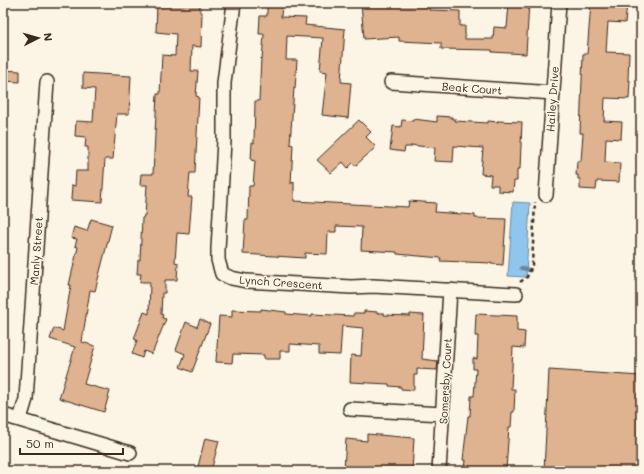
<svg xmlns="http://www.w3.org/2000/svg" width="644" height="474" font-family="Mali,sans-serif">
<rect width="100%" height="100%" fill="#fcf5e5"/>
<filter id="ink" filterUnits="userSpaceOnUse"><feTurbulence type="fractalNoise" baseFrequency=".025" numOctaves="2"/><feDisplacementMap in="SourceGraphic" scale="8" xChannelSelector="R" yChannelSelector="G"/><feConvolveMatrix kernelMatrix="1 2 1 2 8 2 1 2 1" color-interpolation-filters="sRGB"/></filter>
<g filter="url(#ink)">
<polygon fill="#90c6ee" stroke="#6e889b" points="513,202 530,203 526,277 508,276"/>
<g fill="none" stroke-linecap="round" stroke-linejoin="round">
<polyline stroke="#6e889b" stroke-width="4" points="521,268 530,270"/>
</g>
<g fill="#dfb290" stroke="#3b2a1e">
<polygon points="157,3 200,3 200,12 202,12 201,47 192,46 191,71 198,71 196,96 199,97 195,173 190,173 188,197 192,197 189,234 177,233 175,262 178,263 177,280 165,280 165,293 162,293 161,314 163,315 162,318 166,319 152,354 144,351 142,358 132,354 137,340 134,339 144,312 149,314 150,282 140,282 141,274 137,274 138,260 140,260 142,218 143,218 144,215 145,215 147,185 140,185 141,174 153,174 157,94 160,94 162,55 175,56 176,34 156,32"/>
<polygon points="267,3 282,3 281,17 306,18 305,25 345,29 341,82 351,83 348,118 322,115 327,72 320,71 323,38 287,36 286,60 297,60 295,89 294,88 290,144 293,145 291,184 294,181 294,201 408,207 409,201 436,203 435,212 475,215 475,218 506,219 503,265 491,264 491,263 440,261 441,258 397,254 397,252 361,250 362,227 336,226 336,232 328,232 327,254 305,253 305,258 243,254 245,220 248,220 249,186 253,186 255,161 251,160 252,142 254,143 255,101 259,101 261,58 262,59 264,34 259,34 260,16 267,16"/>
<polygon points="361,3 429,4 429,10 460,11 460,26 465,26 465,39 493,39 494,27 507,28 509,3 529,3 526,54 492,52 492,50 441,49 441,43 399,41 399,37 364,39"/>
<polygon points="591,3 627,3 625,23 608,22 606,52 629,53 628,80 630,80 629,99 605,98 604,121 622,122 621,139 606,138 605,162 620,163 619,182 597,181 596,190 580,189 580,179 578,179 578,175 576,175 577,161 581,161 583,133 580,133 583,54 587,54"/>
<polygon points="3,70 20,71 20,82 3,81"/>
<polygon points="83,73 131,76 129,114 117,114 113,159 105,159 102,202 71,200 72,185 75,186 76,171 88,171 88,147 85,147 86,137 75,136 76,121 93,122 95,89 83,88"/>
<polygon points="437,116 452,117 452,119 456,119 455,121 488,123 488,121 498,122 497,121 522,122 520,169 517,169 517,181 514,181 513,192 498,191 498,185 490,185 491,175 481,174 483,148 454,146 453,162 434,161 435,148 411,145 411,147 405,147 404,152 390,150 393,126 401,127 402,120 413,121 414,119 437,122"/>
<polygon points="359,120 371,132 366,137 376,147 355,166 353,163 348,168 343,162 331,173 317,160"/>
<polygon points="91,219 112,225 95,291 90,290 82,342 95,346 84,384 110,391 104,412 59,398 75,347 50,339 54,328 63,331 71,285 69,285 78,247 75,246 77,239 71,238 74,227 87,231"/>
<polygon points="261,309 286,312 286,314 312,316 312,314 353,316 354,313 364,313 364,311 378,312 378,313 384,313 384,315 410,316 410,314 424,315 422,359 438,361 437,370 417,369 417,375 414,375 414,390 401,389 401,387 389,386 389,384 350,382 351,355 361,356 363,328 342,326 340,355 319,354 319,346 290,344 290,351 280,351 280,359 264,359 264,355 233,354 232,363 216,362 219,316 232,317 232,310 261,311"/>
<polygon points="476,314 517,316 517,331 525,332 524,348 513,347 511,389 515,389 514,412 512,412 511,427 509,427 506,470 480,468 480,470 465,469 466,460 463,460 468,416 470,416 471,396 474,396 476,369 473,369 473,358 477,359 478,336 475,336"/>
<polygon points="200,319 210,324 192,372 180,367 185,354 176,350 186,322 197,327"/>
<polygon points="549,370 641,376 641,471 544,471"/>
<polygon points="367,434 414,438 412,471 349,471 349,469 344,469 346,439 367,441"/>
<polygon points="205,438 219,441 211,471 197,471"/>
</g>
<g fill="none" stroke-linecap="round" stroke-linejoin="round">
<g stroke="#3b2a1e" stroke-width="16">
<g id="minor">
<polyline points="234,3 224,83 224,141 218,249 218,260 222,274 231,278 246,281 351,287 373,286 516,294"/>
<polyline points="391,82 553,93"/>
<polyline points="546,195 559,3"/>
<polyline points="350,409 443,414"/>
<polyline points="3,415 130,453"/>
<polyline points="20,419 26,399 47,82"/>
<polyline points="439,471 450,290"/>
</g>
</g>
<polyline stroke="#3b2a1e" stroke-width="2.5" stroke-dasharray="4 3" stroke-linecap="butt" points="520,282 527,277 532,265 535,202"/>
<use href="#minor" stroke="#fcf5e5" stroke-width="13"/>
</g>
</g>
<g text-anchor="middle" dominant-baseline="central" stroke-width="3" stroke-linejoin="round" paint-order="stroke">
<g font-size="11" fill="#3b2a1e" stroke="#fcf5e5">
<text transform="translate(472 88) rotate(4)">Beak Court</text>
<text transform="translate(552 99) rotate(-86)">Hailey Drive</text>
<text transform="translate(36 251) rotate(-86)">Manly Street</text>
<text transform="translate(281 282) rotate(4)">Lynch Crescent</text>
<text transform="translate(445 381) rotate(-87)">Somersby Court</text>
</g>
</g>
<rect width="644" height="474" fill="none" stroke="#fcf5e5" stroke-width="16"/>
<rect x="8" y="8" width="628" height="458" fill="none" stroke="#3b2a1e" stroke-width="1.5" filter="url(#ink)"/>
<g transform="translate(38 38) rotate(84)" stroke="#fcf5e5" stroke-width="3" paint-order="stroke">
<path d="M0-3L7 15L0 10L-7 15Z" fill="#3b2a1e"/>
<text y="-6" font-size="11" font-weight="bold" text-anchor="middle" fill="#3b2a1e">N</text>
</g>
<path d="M20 448v6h103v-6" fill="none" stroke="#3b2a1e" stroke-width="2"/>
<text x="26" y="448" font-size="12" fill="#3b2a1e" stroke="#fcf5e5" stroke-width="3" paint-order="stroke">50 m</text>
</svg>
